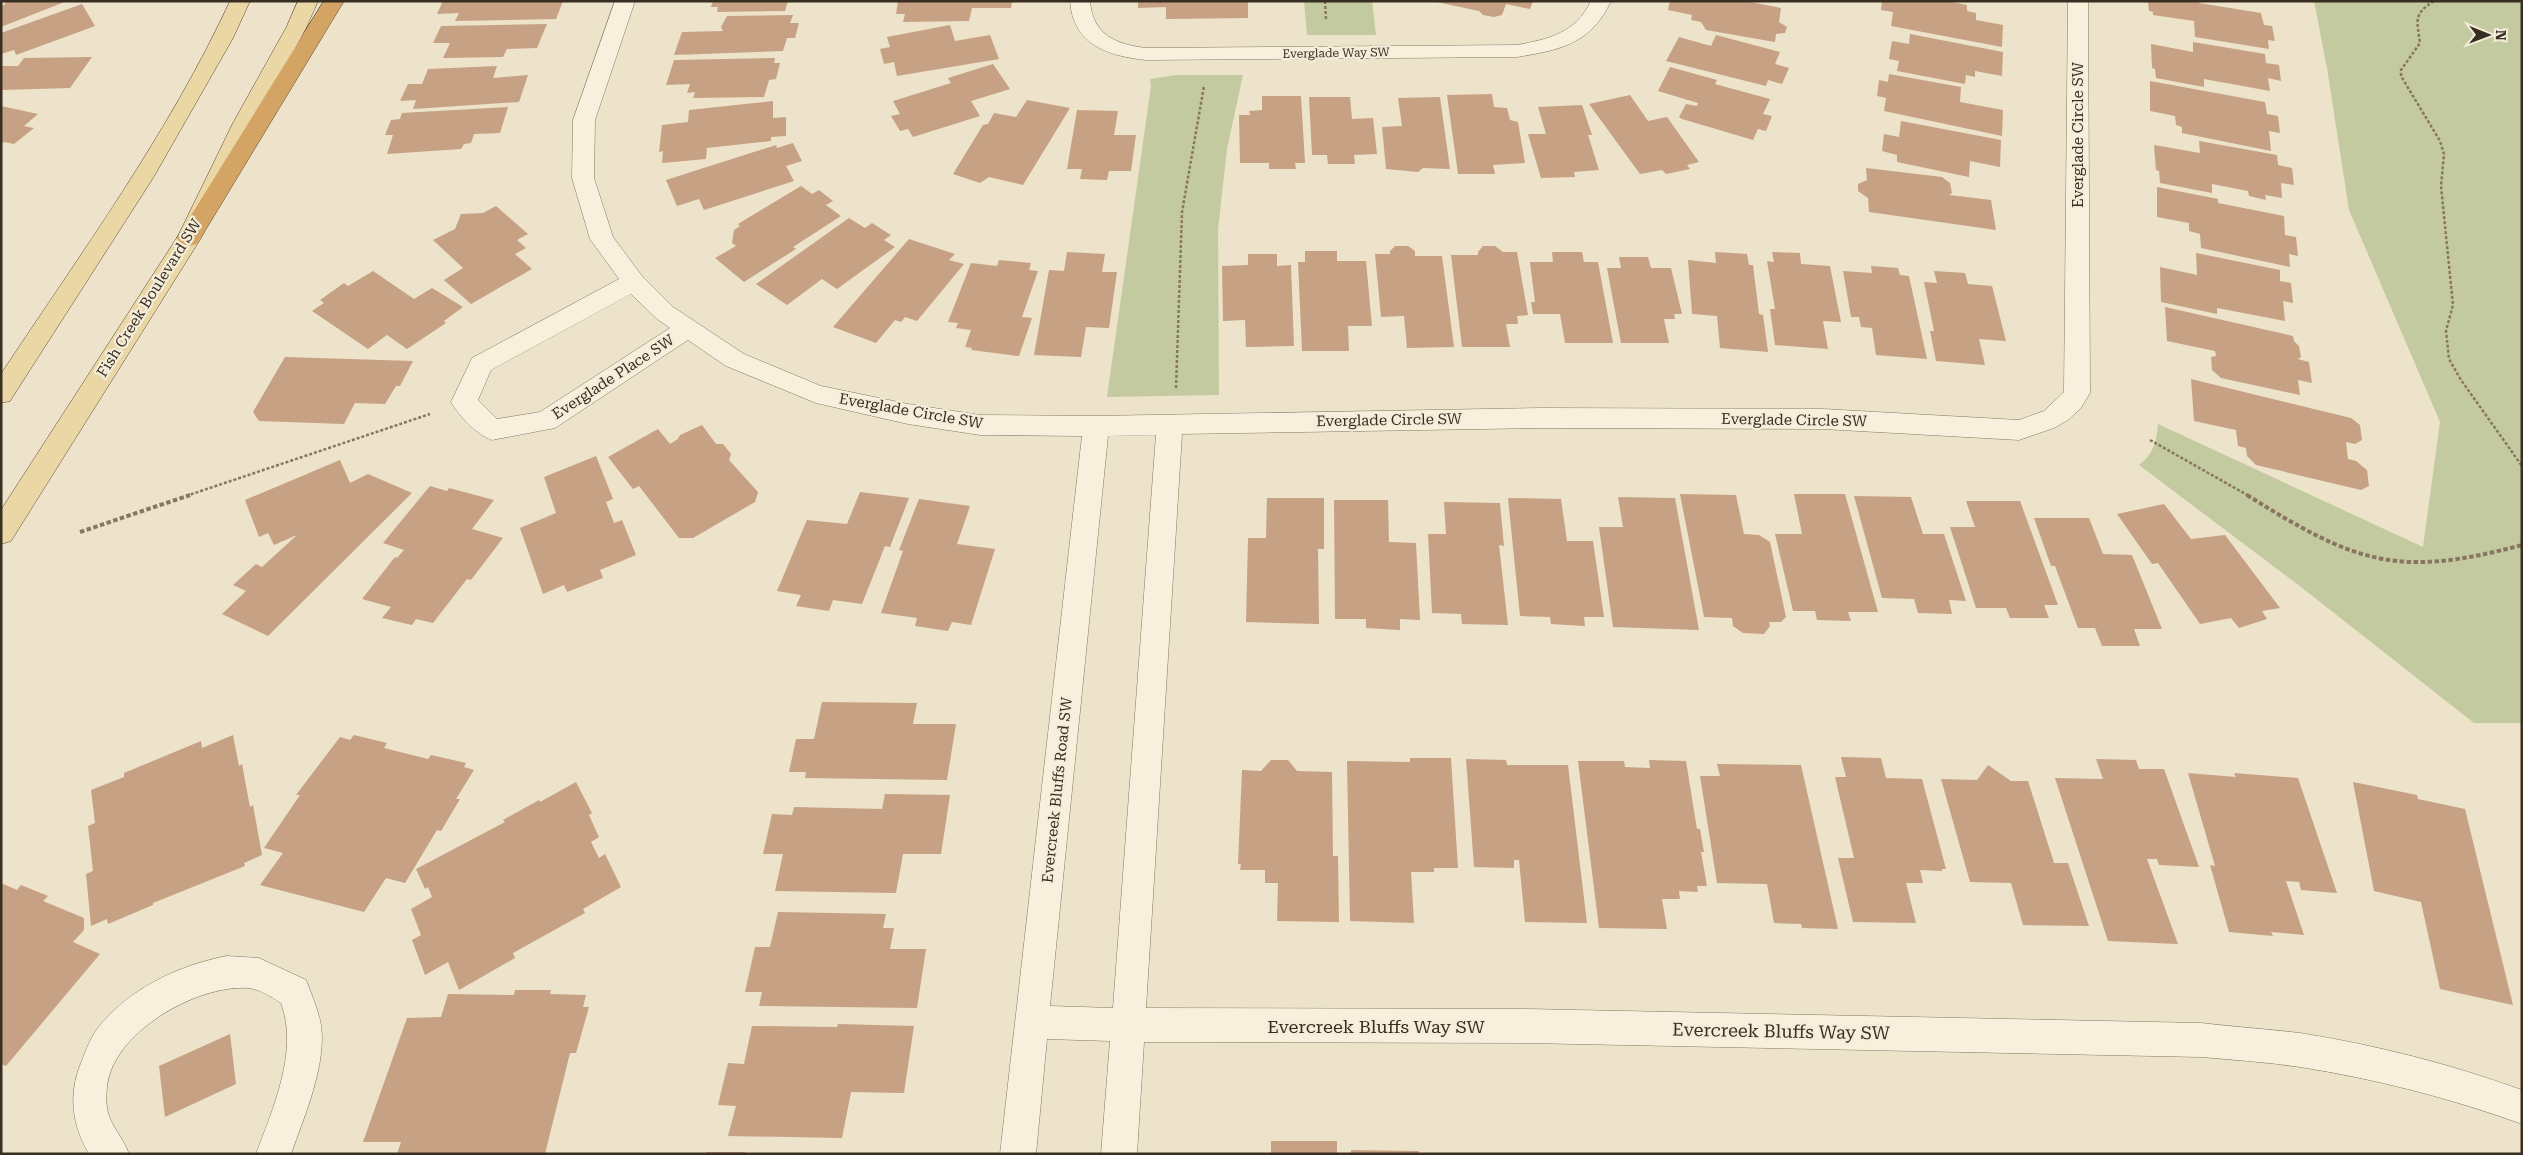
<svg xmlns="http://www.w3.org/2000/svg" width="2523" height="1155" font-family="'Roboto Serif',serif">
<rect width="100%" height="100%" fill="#ece3ca"/>
<g fill="#c4ca9f">
<polygon points="1304,1 1372,1 1376,35 1307,35"/>
<path d="M 2314,1 L 2522,1 L 2522,723 L 2474,723 L 2301,587 L 2139,465 C 2153,455 2157,441 2158,424 L 2423,547 L 2440,422 L 2349,210 L 2327,68 Z"/>
<polygon points="1176,75 1243,75 1227,149 1218,229 1219,395 1107,397 1151,86 1150,79"/>
</g>
<g fill="#c7a183">
<polygon points="4,1 67,1 1,27 1,6 6,4"/>
<polygon points="443,1 563,1 556,19 455,21 459,13 437,14"/>
<polygon points="713,1 788,1 785,11 717,12 718,7 711,7"/>
<polygon points="898,1 1012,1 1011,8 972,8 969,21 903,22 905,14 896,14"/>
<polygon points="1138,1 1248,1 1248,18 1166,19 1166,7 1138,8"/>
<polygon points="1432,1 1533,1 1530,9 1506,4 1502,15 1494,17 1483,15 1479,11"/>
<polygon points="1670,1 1745,1 1781,8 1779,22 1787,27 1785,33 1776,34 1775,42 1706,30 1701,22 1691,20 1692,15 1668,10"/>
<polygon points="1882,1 1946,1 1967,5 1967,11 1976,13 1976,20 2003,25 2002,47 1891,26 1893,12 1881,10"/>
<polygon points="2148,1 2199,1 2199,3 2261,13 2264,25 2272,26 2275,41 2268,40 2269,49 2195,37 2194,21 2153,15 2153,12 2149,11"/>
<polygon points="82,4 95,26 16,55 14,50 1,54 1,33"/>
<polygon points="793,15 790,23 799,23 795,38 787,38 783,51 674,55 682,32 723,31 721,27 727,16"/>
<polygon points="547,24 537,48 507,49 503,57 443,58 450,43 433,43 441,26"/>
<polygon points="950,25 955,41 990,35 999,59 897,76 894,62 884,64 880,49 890,47 887,37"/>
<polygon points="1910,34 2003,52 2002,76 1975,71 1975,77 1966,75 1965,84 1897,71 1899,61 1889,59 1892,41 1909,44"/>
<polygon points="1716,35 1780,52 1775,64 1789,68 1782,84 1768,80 1766,86 1666,61 1679,37 1711,46"/>
<polygon points="2193,42 2265,54 2266,63 2279,65 2281,81 2268,78 2270,91 2204,79 2204,87 2156,78 2155,69 2152,68 2151,44 2193,52"/>
<polygon points="92,57 70,88 1,90 1,66 18,66 24,58"/>
<polygon points="775,58 774,63 780,63 776,79 769,80 764,97 693,98 695,92 687,93 690,84 666,85 674,60"/>
<polygon points="993,64 1010,89 971,101 980,116 913,137 908,129 900,131 891,116 900,114 893,101 951,83 948,78"/>
<polygon points="497,66 493,78 528,75 519,102 413,109 416,100 400,101 408,84 422,84 428,69"/>
<polygon points="1670,67 1717,80 1715,84 1770,99 1763,114 1772,116 1766,131 1758,129 1753,140 1682,119 1679,117 1686,104 1697,106 1698,103 1658,91"/>
<polygon points="1889,74 1961,87 1960,102 2003,110 2002,136 1884,111 1886,98 1877,96 1879,80 1888,82"/>
<polygon points="2150,81 2265,102 2267,114 2278,116 2280,133 2269,131 2271,151 2182,133 2182,127 2176,125 2175,116 2150,111"/>
<polygon points="1492,94 1494,107 1507,108 1510,120 1518,122 1525,163 1493,165 1495,174 1458,174 1447,95"/>
<polygon points="1630,95 1648,121 1667,117 1699,162 1687,165 1690,169 1666,174 1662,170 1640,174 1589,104"/>
<polygon points="1262,96 1301,96 1305,163 1295,163 1296,169 1269,169 1269,163 1240,163 1239,115 1250,115 1249,111 1262,110"/>
<polygon points="1309,97 1350,97 1352,119 1373,118 1377,154 1354,155 1355,164 1328,164 1327,155 1312,155"/>
<polygon points="1440,97 1450,169 1423,168 1418,172 1386,169 1382,127 1402,126 1398,98"/>
<polygon points="1027,100 1070,108 1023,185 989,177 980,183 953,174 983,125 988,124 994,113 1016,117"/>
<polygon points="773,101 773,118 786,117 786,136 771,137 771,141 707,148 706,159 662,163 663,151 659,152 662,125 688,122 689,110"/>
<polygon points="1582,105 1592,135 1588,135 1599,170 1574,172 1575,177 1541,178 1528,134 1546,134 1538,107"/>
<polygon points="1,106 38,114 24,126 34,128 14,144 4,142 1,144"/>
<polygon points="508,107 500,133 474,134 471,143 464,144 461,149 387,154 393,135 385,135 391,120 400,119 402,113"/>
<polygon points="1077,110 1118,111 1114,135 1136,135 1131,171 1109,171 1107,180 1080,179 1082,169 1067,169"/>
<polygon points="1901,121 2001,140 2000,167 1970,161 1969,177 1897,162 1897,155 1882,151 1884,134 1899,137"/>
<polygon points="2199,141 2277,155 2278,165 2292,168 2294,185 2281,183 2282,198 2265,195 2266,200 2249,196 2248,191 2212,184 2212,193 2160,183 2159,171 2156,170 2154,145 2200,153"/>
<polygon points="793,143 802,161 786,166 794,181 704,210 699,199 677,206 666,180 776,145 777,148"/>
<polygon points="1866,168 1942,177 1950,183 1952,193 1949,195 1991,200 1996,230 1869,212 1868,198 1858,191 1858,184 1867,180"/>
<polygon points="801,186 812,194 819,190 833,201 826,205 841,216 793,247 796,249 744,282 715,258 736,246 732,243 734,230 740,226 738,224"/>
<polygon points="2157,187 2218,199 2218,203 2284,216 2285,235 2296,237 2298,256 2289,254 2290,267 2201,248 2200,234 2189,231 2189,223 2157,217"/>
<polygon points="496,206 528,234 517,240 526,248 515,254 532,269 471,304 444,280 463,268 433,240 455,229 461,214 483,213"/>
<polygon points="849,218 865,228 872,223 891,235 884,240 895,247 837,289 822,279 787,305 756,284"/>
<polygon points="909,239 955,254 949,260 964,264 917,321 905,317 901,322 895,320 876,343 833,327"/>
<polygon points="1395,246 1408,246 1415,251 1415,256 1442,256 1454,347 1407,348 1404,316 1381,317 1375,254 1390,254 1390,251"/>
<polygon points="1483,246 1495,246 1503,252 1517,252 1528,315 1517,316 1518,324 1506,324 1510,347 1462,347 1451,255 1478,255 1478,252"/>
<polygon points="1305,251 1337,251 1337,261 1366,261 1372,326 1348,326 1349,351 1302,351 1298,262 1305,262"/>
<polygon points="1067,252 1105,254 1102,272 1117,272 1109,328 1086,327 1081,357 1034,355 1049,270 1064,271"/>
<polygon points="1552,252 1582,252 1584,262 1598,262 1613,343 1565,343 1560,314 1533,314 1531,302 1535,302 1530,262 1553,262"/>
<polygon points="1715,252 1747,254 1749,265 1753,265 1759,314 1763,315 1768,352 1720,348 1717,316 1692,314 1688,260 1716,263"/>
<polygon points="1772,252 1800,253 1801,264 1830,266 1841,322 1823,321 1828,349 1775,345 1770,309 1775,309 1767,261 1774,262"/>
<polygon points="2196,253 2280,270 2280,281 2291,283 2293,303 2283,301 2285,321 2217,308 2217,314 2161,302 2160,267 2197,275"/>
<polygon points="1248,254 1277,254 1277,266 1291,265 1294,346 1246,347 1245,320 1223,321 1222,266 1248,265"/>
<polygon points="1619,257 1648,257 1651,268 1671,268 1682,314 1674,314 1675,319 1664,319 1669,343 1621,343 1607,268 1621,268"/>
<polygon points="999,260 1031,263 1029,270 1038,271 1022,317 1032,318 1019,356 971,350 972,348 965,347 971,330 956,328 958,323 948,322 971,263 997,266"/>
<polygon points="1871,266 1898,268 1900,275 1909,276 1927,359 1876,355 1872,328 1861,327 1859,317 1851,317 1843,271 1872,273"/>
<polygon points="373,271 414,299 432,288 463,307 444,321 446,323 407,349 387,335 368,349 312,311 324,303 320,300 344,283 348,286"/>
<polygon points="1934,271 1965,273 1968,284 1992,286 2006,341 1979,339 1985,365 1936,361 1930,331 1934,331 1924,282 1937,283"/>
<polygon points="2165,307 2293,336 2294,341 2299,346 2301,357 2298,359 2309,362 2312,383 2298,380 2300,395 2221,378 2212,370 2211,357 2216,356 2215,351 2167,341"/>
<polygon points="285,357 413,361 400,386 396,386 385,404 355,403 344,424 259,421 253,412"/>
<polygon points="2191,379 2351,418 2360,425 2362,440 2355,444 2346,442 2348,459 2356,461 2367,470 2369,486 2361,490 2256,465 2247,456 2246,448 2238,446 2236,430 2194,421"/>
<polygon points="702,425 716,444 723,444 731,454 729,460 758,492 755,502 693,538 679,538 639,486 633,489 608,457 658,429 670,444 678,439 680,435"/>
<polygon points="596,456 613,499 606,502 614,523 622,520 636,555 600,570 603,578 567,592 564,585 543,594 520,528 556,513 544,477"/>
<polygon points="340,460 350,483 368,474 412,493 268,636 222,614 246,591 233,585 256,564 262,567 297,535 274,545 268,533 259,537 245,500"/>
<polygon points="430,486 447,491 449,488 494,500 472,529 503,538 471,580 467,579 433,623 416,619 412,625 382,618 391,607 362,599 395,557 397,558 404,550 383,543"/>
<polygon points="860,492 909,498 890,547 885,546 862,604 833,600 829,611 796,606 801,595 777,591 807,520 847,524"/>
<polygon points="1680,494 1736,495 1744,534 1759,535 1770,542 1786,617 1781,622 1769,622 1770,626 1764,634 1743,633 1733,626 1732,618 1704,617"/>
<polygon points="1794,494 1845,494 1878,612 1848,612 1851,621 1817,620 1815,611 1793,611 1775,534 1802,534"/>
<polygon points="1854,496 1911,497 1923,534 1944,534 1966,601 1949,600 1952,614 1918,613 1914,599 1882,598"/>
<polygon points="1618,497 1675,498 1699,630 1613,627 1599,527 1623,527"/>
<polygon points="1267,498 1324,498 1324,549 1318,549 1319,624 1246,622 1248,538 1266,538"/>
<polygon points="1508,498 1561,499 1567,541 1593,541 1604,617 1584,617 1585,626 1551,624 1550,617 1520,616"/>
<polygon points="919,499 970,506 957,544 995,549 971,625 952,622 948,631 915,626 917,618 881,613 903,551 899,550"/>
<polygon points="1334,500 1388,500 1389,542 1416,543 1420,620 1400,619 1400,630 1366,628 1366,619 1335,619"/>
<polygon points="1966,501 2020,501 2058,605 2044,605 2049,618 2010,618 2006,608 1976,608 1950,527 1975,527"/>
<polygon points="1444,502 1500,503 1504,546 1499,545 1508,625 1462,624 1461,614 1432,613 1428,534 1446,534"/>
<polygon points="2164,504 2191,539 2225,535 2280,608 2262,611 2267,619 2239,628 2231,618 2200,624 2158,563 2152,564 2117,514"/>
<polygon points="2034,518 2089,518 2103,554 2132,555 2162,629 2134,629 2140,646 2102,646 2095,628 2078,628 2055,566 2051,566"/>
<polygon points="822,702 917,703 913,724 956,724 947,780 805,778 806,772 789,772 796,739 814,739"/>
<polygon points="233,735 239,766 242,764 250,807 253,805 262,855 244,863 245,866 153,903 153,905 108,924 107,919 91,926 86,874 93,871 88,826 95,823 91,790 124,777 124,773 201,741 202,748"/>
<polygon points="354,735 387,743 384,748 428,759 431,755 466,763 464,767 474,770 456,799 460,799 441,831 437,830 405,883 386,878 364,912 260,885 283,853 264,848 300,795 296,795 340,737 350,740"/>
<polygon points="1841,757 1881,758 1886,778 1922,779 1946,869 1942,869 1942,871 1920,870 1923,883 1906,883 1916,923 1853,922 1838,858 1854,858 1835,777 1846,777"/>
<polygon points="1410,758 1451,758 1458,868 1434,868 1434,872 1411,872 1414,923 1350,921 1347,761 1410,762"/>
<polygon points="1466,759 1506,760 1507,765 1568,765 1587,923 1525,922 1519,860 1514,860 1514,868 1474,867"/>
<polygon points="2096,759 2136,760 2139,769 2164,769 2199,867 2159,865 2157,859 2147,859 2178,944 2108,941 2055,778 2103,779"/>
<polygon points="1271,760 1288,760 1297,771 1332,772 1333,856 1338,856 1339,922 1277,921 1278,883 1265,883 1265,870 1240,870 1241,864 1238,864 1242,770 1261,771"/>
<polygon points="1649,760 1686,761 1697,829 1700,829 1704,852 1701,852 1707,886 1697,886 1698,892 1679,891 1680,899 1662,899 1667,929 1599,928 1578,761 1624,761 1625,767 1650,768"/>
<polygon points="1717,764 1801,765 1838,929 1802,928 1801,924 1774,923 1767,884 1717,883 1700,776 1720,776"/>
<polygon points="1988,765 2011,781 2028,781 2054,863 2068,863 2089,926 2023,925 2011,883 1970,882 1941,779 1977,780"/>
<polygon points="2188,773 2236,777 2234,773 2298,778 2337,893 2301,890 2299,882 2286,881 2304,935 2271,932 2273,936 2229,932 2210,865 2215,866"/>
<polygon points="576,782 592,813 589,815 599,837 591,842 599,858 605,854 621,887 583,909 585,913 513,953 515,958 459,990 448,962 425,975 412,940 421,935 411,909 432,897 428,887 425,889 416,869 505,822 503,820 539,800 540,802"/>
<polygon points="2353,782 2417,795 2418,799 2465,809 2513,1005 2440,989 2421,902 2374,891"/>
<polygon points="885,794 950,795 941,854 903,854 896,893 775,891 783,854 763,854 772,814 792,815 794,807 882,809"/>
<polygon points="1,883 17,890 21,885 48,896 43,901 84,918 84,930 73,942 100,954 6,1066 1,1064"/>
<polygon points="778,912 886,914 883,928 894,928 890,949 926,949 917,1008 759,1006 762,992 745,992 755,947 770,947"/>
<polygon points="515,990 551,990 550,994 586,995 583,1007 589,1007 576,1053 570,1053 545,1154 397,1154 401,1142 363,1142 407,1018 441,1017 448,994 514,995"/>
<polygon points="838,1024 914,1026 904,1093 851,1092 842,1138 728,1136 736,1106 718,1105 728,1063 744,1064 752,1026 837,1027"/>
<polygon points="230,1034 236,1084 165,1117 159,1066"/>
<rect x="1271" y="1141" width="66" height="13"/>
<polygon points="1351,1150 1419,1151 1419,1154 1351,1154"/>
<polygon points="706,1152 745,1152 745,1154 705,1154"/>
</g>
<g fill="none" stroke-linecap="round" stroke-linejoin="round">
<g stroke="#887660" stroke-width="1">
<g id="minor">
<path d="M 615,1 L 635,1 L 595,120 L 594,178 L 613,237 L 642,276 L 673,307 L 744,354 L 821,386 L 908,404 L 980,415 L 1096,416 L 1542,408 L 1823,409 L 2019,420 L 2044,411 L 2064,392 L 2068,1 L 2088,1 L 2090,393 L 2081,408 L 2068,420 L 2054,428 L 2019,440 L 1823,429 L 1542,428 L 1182,434 L 1146,1008 L 1527,1009 L 2201,1023 C 2234,1027 2267,1029 2300,1033 C 2376,1045 2450,1064 2522,1090 L 2522,1124 C 2450,1098 2376,1079 2300,1067 C 2267,1062 2234,1060 2201,1057 L 1527,1043 L 1144,1042 L 1137,1154 L 1101,1154 L 1110,1041 L 1047,1039 L 1036,1154 L 1000,1154 L 1082,436 L 980,435 L 908,424 L 816,403 L 726,366 L 688,340 L 555,428 L 492,440 C 477,435 459,416 451,402 L 472,358 L 619,279 L 590,239 L 572,178 L 573,120 ZM 631,294 L 657,319 L 670,328 L 540,412 L 497,419 L 478,400 L 491,370 ZM 1156,435 L 1113,1008 L 1050,1006 L 1108,436 Z"/>
<path d="M 1070,1 L 1090,1 C 1093,35 1115,44 1146,48 L 1517,45 C 1549,39 1576,33 1591,1 L 1611,1 C 1591,44 1560,50 1517,57 L 1146,60 C 1108,56 1073,45 1070,1 Z"/>
<path d="M 227,956 L 259,958 L 306,980 C 311,993 317,1007 320,1020 C 329,1060 304,1117 291,1154 L 256,1154 C 273,1108 299,1051 281,1003 C 270,996 260,989 247,988 C 196,985 112,1033 107,1087 C 103,1123 118,1126 129,1154 L 89,1154 C 72,1125 68,1094 81,1063 C 85,1052 90,1039 97,1029 C 128,989 179,965 227,956 Z"/>
</g>
</g>
<g stroke="#564433" stroke-width="1">
<g id="major">
<path d="M 230,1 L 250,1 L 233,38 L 153,178 L 10,401 L 1,403 L 1,374 C 81,253 169,133 230,1 Z"/>
<polygon points="298,1 318,1 306,28 255,123 201,238 11,541 1,544 1,510 178,236 233,123 286,28"/>
</g>
</g>
<g stroke="#564433" stroke-width="1">
<polygon id="highway" points="324,1 344,1 197,244 189,246 181,244 177,238"/>
</g>
<g stroke="#887660" stroke-width="2.5" stroke-dasharray="3 2" stroke-linecap="butt">
<polyline points="1325,1 1326,20"/>
<path d="M 2434,1 C 2413,14 2417,20 2420,43 L 2401,70 L 2401,76 L 2440,141 L 2444,154 L 2441,186 L 2453,305 L 2446,331 L 2449,359 L 2461,380 L 2522,466"/>
<polyline points="1176,388 1182,212 1204,86"/>
<polyline points="2150,440 2249,496"/>
<polyline points="186,496 430,414"/>
</g>
<g stroke="#887660" stroke-width="4" stroke-dasharray="4.5 2.5" stroke-linecap="butt">
<path d="M 2247,495 C 2354,562 2396,579 2522,545"/>
<polyline points="80,532 190,495"/>
</g>
<use href="#minor" fill="#f7f0dd" fill-rule="evenodd"/>
<use href="#major" fill="#ebd7a6" fill-rule="evenodd"/>
<use href="#highway" fill="#d3a463" fill-rule="evenodd"/>
</g>
<g text-anchor="middle" dominant-baseline="central" stroke-width="4.5" stroke-linejoin="round" paint-order="stroke">
<g font-size="12" fill="#392e22" stroke="#f4edda">
<text transform="translate(1336 53) rotate(-1)">Everglade Way SW</text>
</g>
<g font-size="15" fill="#392e22" stroke="#f4edda">
<text transform="translate(2078 135) rotate(-90)">Everglade Circle SW</text>
<text transform="translate(149 298) rotate(-58)">Fish Creek Boulevard SW</text>
<text transform="translate(613 377) rotate(-33)">Everglade Place SW</text>
<text transform="translate(911 411) rotate(10)">Everglade Circle SW</text>
<text transform="translate(1389 420) rotate(-1)">Everglade Circle SW</text>
<text transform="translate(1794 420) rotate(1)">Everglade Circle SW</text>
<text transform="translate(1057 790) rotate(-84)">Evercreek Bluffs Road SW</text>
</g>
<g font-size="18" fill="#392e22" stroke="#f4edda">
<text x="1376" y="1026">Evercreek Bluffs Way SW</text>
<text transform="translate(1781 1031) rotate(1)">Evercreek Bluffs Way SW</text>
</g>
</g>
<rect width="2523" height="1155" fill="none" stroke="#392e22" stroke-width="5"/>
<g transform="translate(2488 35) rotate(91)" stroke="#f4edda" stroke-width="4" paint-order="stroke">
<path d="M0-4L9 19L0 12L-9 19Z" fill="#392e22"/>
<text y="-8" font-size="14" font-weight="bold" text-anchor="middle" fill="#392e22">N</text>
</g>
</svg>
